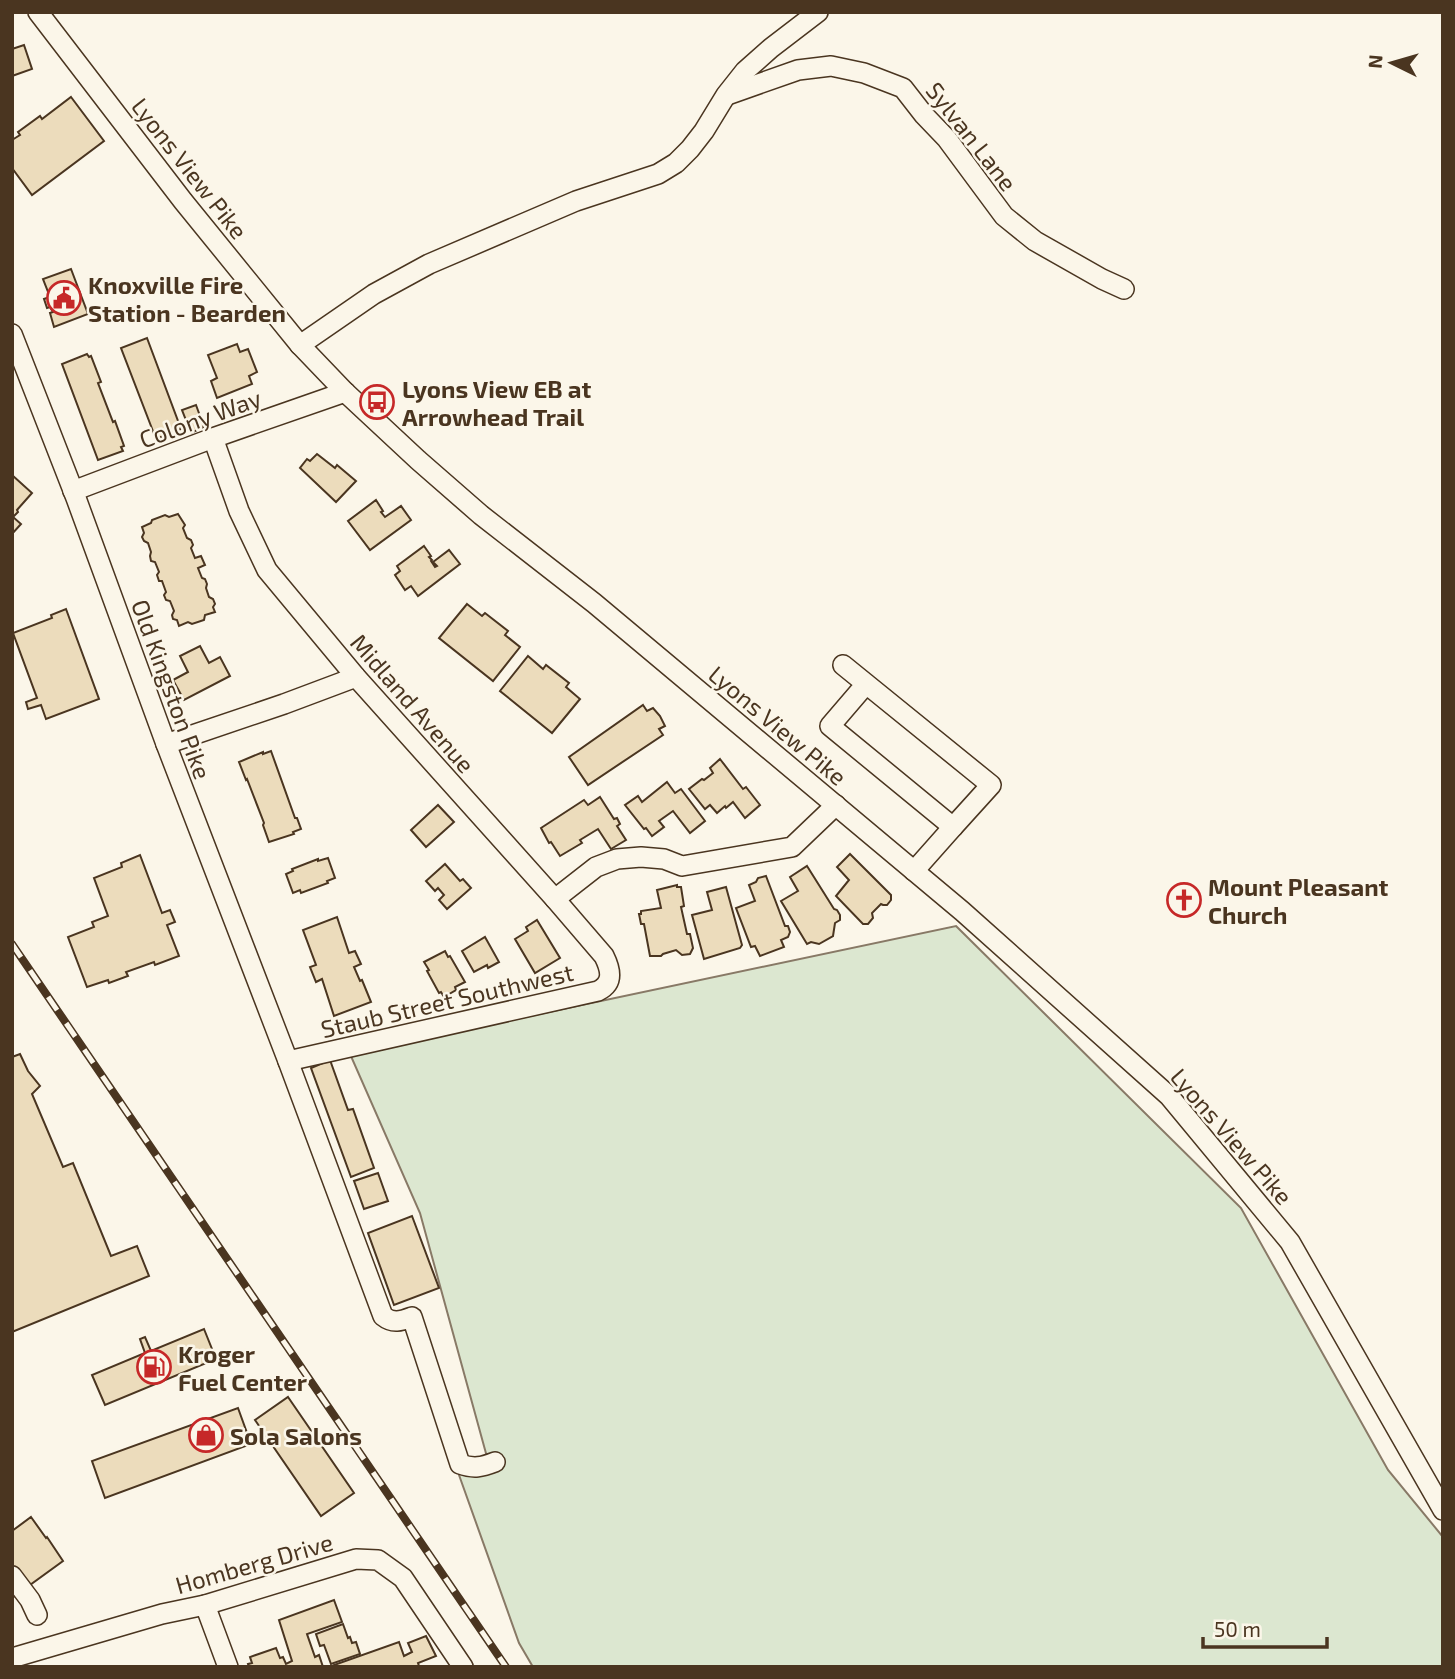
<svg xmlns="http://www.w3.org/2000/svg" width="1455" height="1679" font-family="'Exo 2',sans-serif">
<rect width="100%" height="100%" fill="#fbf6e9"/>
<polygon fill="#dce7d0" stroke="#887966" stroke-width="2" points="956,926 1241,1208 1388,1470 1443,1537 1443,1667 533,1667 519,1643 459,1475 487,1457 420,1213 350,1054"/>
<g fill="#ecdcbc" stroke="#4a3520" stroke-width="2">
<polygon points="24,45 32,69 12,76 12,49"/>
<polygon points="71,97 104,141 32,195 12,168 12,140 20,135 18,132 40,116 42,119"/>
<polygon points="71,269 88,314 54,327 50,313 53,312 50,307 47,308 44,299 50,297 43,279"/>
<polygon points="147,338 181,429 156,439 121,348"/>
<polygon points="237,344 240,352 248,349 257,372 249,376 252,384 217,398 211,381 217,378 208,355"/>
<polygon points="87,354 89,357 91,356 101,382 98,383 113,422 115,421 124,446 121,447 123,451 98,460 62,364"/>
<polygon points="196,405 204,427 191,433 182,410"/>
<polygon points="317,454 335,468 337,465 356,481 336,502 300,468 307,459 310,461"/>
<polygon points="12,475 32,493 17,510 18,512 13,517 21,524 12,534"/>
<polygon points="376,500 383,511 381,512 385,517 401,506 411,520 370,550 348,521"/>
<polygon points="178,514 185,525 183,528 187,538 191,540 193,545 191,548 195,558 201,556 205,565 198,568 202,578 205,579 207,584 206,588 209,597 213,599 215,604 213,607 215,612 205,615 204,620 192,624 188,622 179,626 177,620 173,619 172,615 174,611 170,601 166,600 164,595 166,592 162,581 159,581 157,575 159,572 155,562 151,561 150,556 151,552 148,543 144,541 142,537 144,533 142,527 151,523 152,520 165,515 169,517"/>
<polygon points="424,546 431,556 429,557 432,560 431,561 435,567 437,566 433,562 449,550 460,564 418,596 411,586 405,590 395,575 400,571 397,566"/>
<polygon points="467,604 482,616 485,613 508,631 505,635 520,647 493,681 439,638"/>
<polygon points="66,609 99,699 46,719 41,705 28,709 26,702 37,698 13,633 52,618 51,615"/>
<polygon points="200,646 209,663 220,657 230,676 184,700 173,680 188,672 180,656"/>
<polygon points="528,656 543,669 546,665 569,683 566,687 580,699 552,733 500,691"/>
<polygon points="643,705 647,711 653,708 660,716 665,726 659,729 663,735 588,785 569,757"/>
<polygon points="271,751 295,818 297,818 301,829 293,832 294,834 269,842 263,825 264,823 247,779 246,780 239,762 263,752 263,754"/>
<polygon points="720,759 743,789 746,787 760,805 745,818 733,802 726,808 725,806 717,813 710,805 705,809 689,789 702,779 704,780 713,773 710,768"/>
<polygon points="667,782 675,793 681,789 705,821 690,833 673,811 659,821 664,827 652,836 646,828 644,829 625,805 638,796 642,802"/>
<polygon points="600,797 614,819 617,818 620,824 617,826 626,840 611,849 598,829 580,840 582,843 560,856 551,842 549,843 541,828 584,800 588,805"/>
<polygon points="438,805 454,822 426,847 411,830"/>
<polygon points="850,854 891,895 891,900 887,905 883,905 881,904 872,913 873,918 868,924 863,924 836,896 849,880 837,867"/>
<polygon points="140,855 162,913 170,910 175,922 167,925 179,956 155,965 154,962 126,972 128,976 109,983 108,980 87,987 68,937 94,927 92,922 108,916 94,878 122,867 121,863"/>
<polygon points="328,858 335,878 327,881 328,883 301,893 300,890 293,893 286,874 293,871 292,869 318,859 318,861"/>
<polygon points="445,864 460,881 463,879 471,888 447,909 439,900 444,895 438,888 435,891 426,881"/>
<polygon points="807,866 834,909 837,910 840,915 840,920 835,923 833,936 819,944 811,942 807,944 781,901 798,891 790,877"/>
<polygon points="766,876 785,926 788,926 790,932 788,937 781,940 784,947 760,956 755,946 751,947 736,908 755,901 749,885 756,882 758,878"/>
<polygon points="677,885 677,887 681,887 684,906 681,907 687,934 690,934 693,948 690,954 682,955 676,950 663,954 661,956 650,956 644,924 641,924 639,914 641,914 641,911 661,908 657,890"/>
<polygon points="726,887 742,945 740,948 704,959 692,915 712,910 707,892"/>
<polygon points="337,917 349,953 355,951 361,964 354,967 360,981 362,980 371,1002 334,1016 322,979 316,982 310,967 316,965 303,930"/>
<polygon points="537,920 560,958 535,973 515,939 528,931 526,927"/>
<polygon points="485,937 499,962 488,968 487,965 474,972 462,951"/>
<polygon points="445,951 448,957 450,956 465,982 455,987 456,990 444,997 441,992 439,993 427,971 429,970 424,962"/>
<polygon points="20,1054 28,1071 40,1086 32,1094 63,1167 73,1163 111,1256 137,1246 149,1276 12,1332 12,1057"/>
<polygon points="330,1060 348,1110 353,1109 374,1168 351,1177 311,1068"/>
<polygon points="378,1173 388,1201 364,1209 354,1181"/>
<polygon points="412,1216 439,1288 394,1305 368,1233"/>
<polygon points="204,1329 216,1359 105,1405 92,1375 145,1353 140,1339 145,1337 151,1351"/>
<polygon points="288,1397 354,1493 321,1516 255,1420"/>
<polygon points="238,1408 251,1444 105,1498 92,1461"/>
<polygon points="31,1517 46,1538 47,1537 63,1561 12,1598 12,1531"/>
<polygon points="334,1600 342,1622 307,1634 315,1657 319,1655 323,1667 249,1667 248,1664 252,1663 250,1657 276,1648 280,1658 283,1657 286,1664 292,1661 279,1620"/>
<polygon points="343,1624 348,1638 350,1637 352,1643 356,1642 360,1654 331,1664 324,1645 320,1646 316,1634"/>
<polygon points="426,1636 436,1656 418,1663 419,1666 335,1667 334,1665 399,1642 404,1656 412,1652 408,1643"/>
</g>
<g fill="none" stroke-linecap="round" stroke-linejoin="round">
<g stroke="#4a3520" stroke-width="22">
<g id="minor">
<polyline points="38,12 183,201 300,345 345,392 418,460 481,515 594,603 962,911 1169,1096 1290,1242 1443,1510"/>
<polyline points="727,95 798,70 831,66 864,73 903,88 924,115 947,139 1004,216 1035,241 1102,279 1124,289"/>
<path d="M 12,334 L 76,498 L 166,744 L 288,1061 L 383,1316 C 393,1324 401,1321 412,1317 L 460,1464 C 474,1469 482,1467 495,1462"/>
<polyline points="300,345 374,294 429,264 576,201 658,174 676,163 690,149 704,131 726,95 745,71 771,48 818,12"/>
<path d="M 213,438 L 239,511 L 267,570 L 356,677 L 555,899 L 604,956 C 611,970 614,983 598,991 L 288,1061"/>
<polyline points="73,491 213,438 345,392"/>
<polyline points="843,665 991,785 953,827 830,726 866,684"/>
<polyline points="166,744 284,704 356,677"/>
<polyline points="914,871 953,827"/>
<polyline points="555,899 596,867 617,859 641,857 664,859 682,866 792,847 836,805"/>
<polyline points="12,1576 30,1600 37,1615"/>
<polyline points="205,1605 228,1667"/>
<polyline points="12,1658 162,1614 205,1605 356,1559 378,1560 403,1578 463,1667"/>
</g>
</g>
<use href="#minor" stroke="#fbf6e9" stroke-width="19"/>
<g stroke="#4a3520" stroke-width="8">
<polyline id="rail" points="12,944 506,1667"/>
</g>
<use href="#rail" stroke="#fbf6e9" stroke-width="5" stroke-dasharray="16" stroke-linecap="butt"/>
</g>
<defs>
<g id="civic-ring" transform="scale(1.75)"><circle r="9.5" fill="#fbf6e9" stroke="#c62828" stroke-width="1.5"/><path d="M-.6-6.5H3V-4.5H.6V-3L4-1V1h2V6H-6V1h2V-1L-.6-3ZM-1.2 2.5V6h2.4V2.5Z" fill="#c62828"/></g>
<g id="bus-ring" transform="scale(1.75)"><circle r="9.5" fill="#fbf6e9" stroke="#c62828" stroke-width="1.5"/><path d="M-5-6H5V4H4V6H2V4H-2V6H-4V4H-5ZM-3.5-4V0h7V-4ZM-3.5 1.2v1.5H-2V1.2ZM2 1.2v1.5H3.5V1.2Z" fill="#c62828"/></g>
<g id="church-ring" transform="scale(1.75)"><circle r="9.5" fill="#fbf6e9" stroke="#c62828" stroke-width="1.5"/><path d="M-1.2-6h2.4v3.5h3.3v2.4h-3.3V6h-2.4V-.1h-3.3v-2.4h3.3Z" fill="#c62828"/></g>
<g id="fuel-ring" transform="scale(1.75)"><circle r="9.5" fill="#fbf6e9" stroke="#c62828" stroke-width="1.5"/><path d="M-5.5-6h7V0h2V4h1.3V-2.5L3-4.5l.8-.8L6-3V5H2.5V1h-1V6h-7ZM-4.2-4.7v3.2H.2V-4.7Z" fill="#c62828"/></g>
<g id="shop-ring" transform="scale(1.75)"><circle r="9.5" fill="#fbf6e9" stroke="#c62828" stroke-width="1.5"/><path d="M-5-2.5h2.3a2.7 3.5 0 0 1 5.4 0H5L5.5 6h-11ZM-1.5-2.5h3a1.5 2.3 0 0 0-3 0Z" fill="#c62828"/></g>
</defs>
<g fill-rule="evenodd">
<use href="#civic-ring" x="64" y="298"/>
<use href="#bus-ring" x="377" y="402"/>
<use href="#church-ring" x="1184" y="900"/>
<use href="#fuel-ring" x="154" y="1367"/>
<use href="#shop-ring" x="206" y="1435"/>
</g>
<g text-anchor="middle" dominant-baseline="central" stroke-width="5" stroke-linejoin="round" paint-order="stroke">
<g font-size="24" fill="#4a3520" stroke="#fbf6e9">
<text transform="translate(972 136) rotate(52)">Sylvan Lane</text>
<text transform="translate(190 168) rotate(52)">Lyons View Pike</text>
<text transform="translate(200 418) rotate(-20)">Colony Way</text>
<text transform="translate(172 689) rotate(70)">Old Kingston Pike</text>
<text transform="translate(413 703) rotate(49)">Midland Avenue</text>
<text transform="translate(778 725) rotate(40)">Lyons View Pike</text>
<text transform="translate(447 1000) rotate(-13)">Staub Street Southwest</text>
<text transform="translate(1232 1136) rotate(49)">Lyons View Pike</text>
<text transform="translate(254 1563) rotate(-16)">Homberg Drive</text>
</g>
<g font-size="24" font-weight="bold" fill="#4a3520" stroke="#fbf6e9" text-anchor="start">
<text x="88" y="284">Knoxville Fire<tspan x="88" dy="28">Station - Bearden</tspan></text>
<text x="402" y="388">Lyons View EB at<tspan x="402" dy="28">Arrowhead Trail</tspan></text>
<text x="1208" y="886">Mount Pleasant<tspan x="1208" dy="28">Church</tspan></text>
<text x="178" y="1353">Kroger<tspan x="178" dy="28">Fuel Center</tspan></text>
<text x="230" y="1435">Sola Salons</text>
</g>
</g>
<rect width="1455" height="1679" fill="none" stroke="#4a3520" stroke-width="28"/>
<g transform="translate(1392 63) rotate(275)" stroke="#fbf6e9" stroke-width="5" paint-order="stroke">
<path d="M0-5L12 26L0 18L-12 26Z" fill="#4a3520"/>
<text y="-10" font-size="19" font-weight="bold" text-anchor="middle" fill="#4a3520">N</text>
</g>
<path d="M1203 1637v10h124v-10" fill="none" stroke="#4a3520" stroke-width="3.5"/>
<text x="1214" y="1637" font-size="21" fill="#4a3520" stroke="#fbf6e9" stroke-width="5" paint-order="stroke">50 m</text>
</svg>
